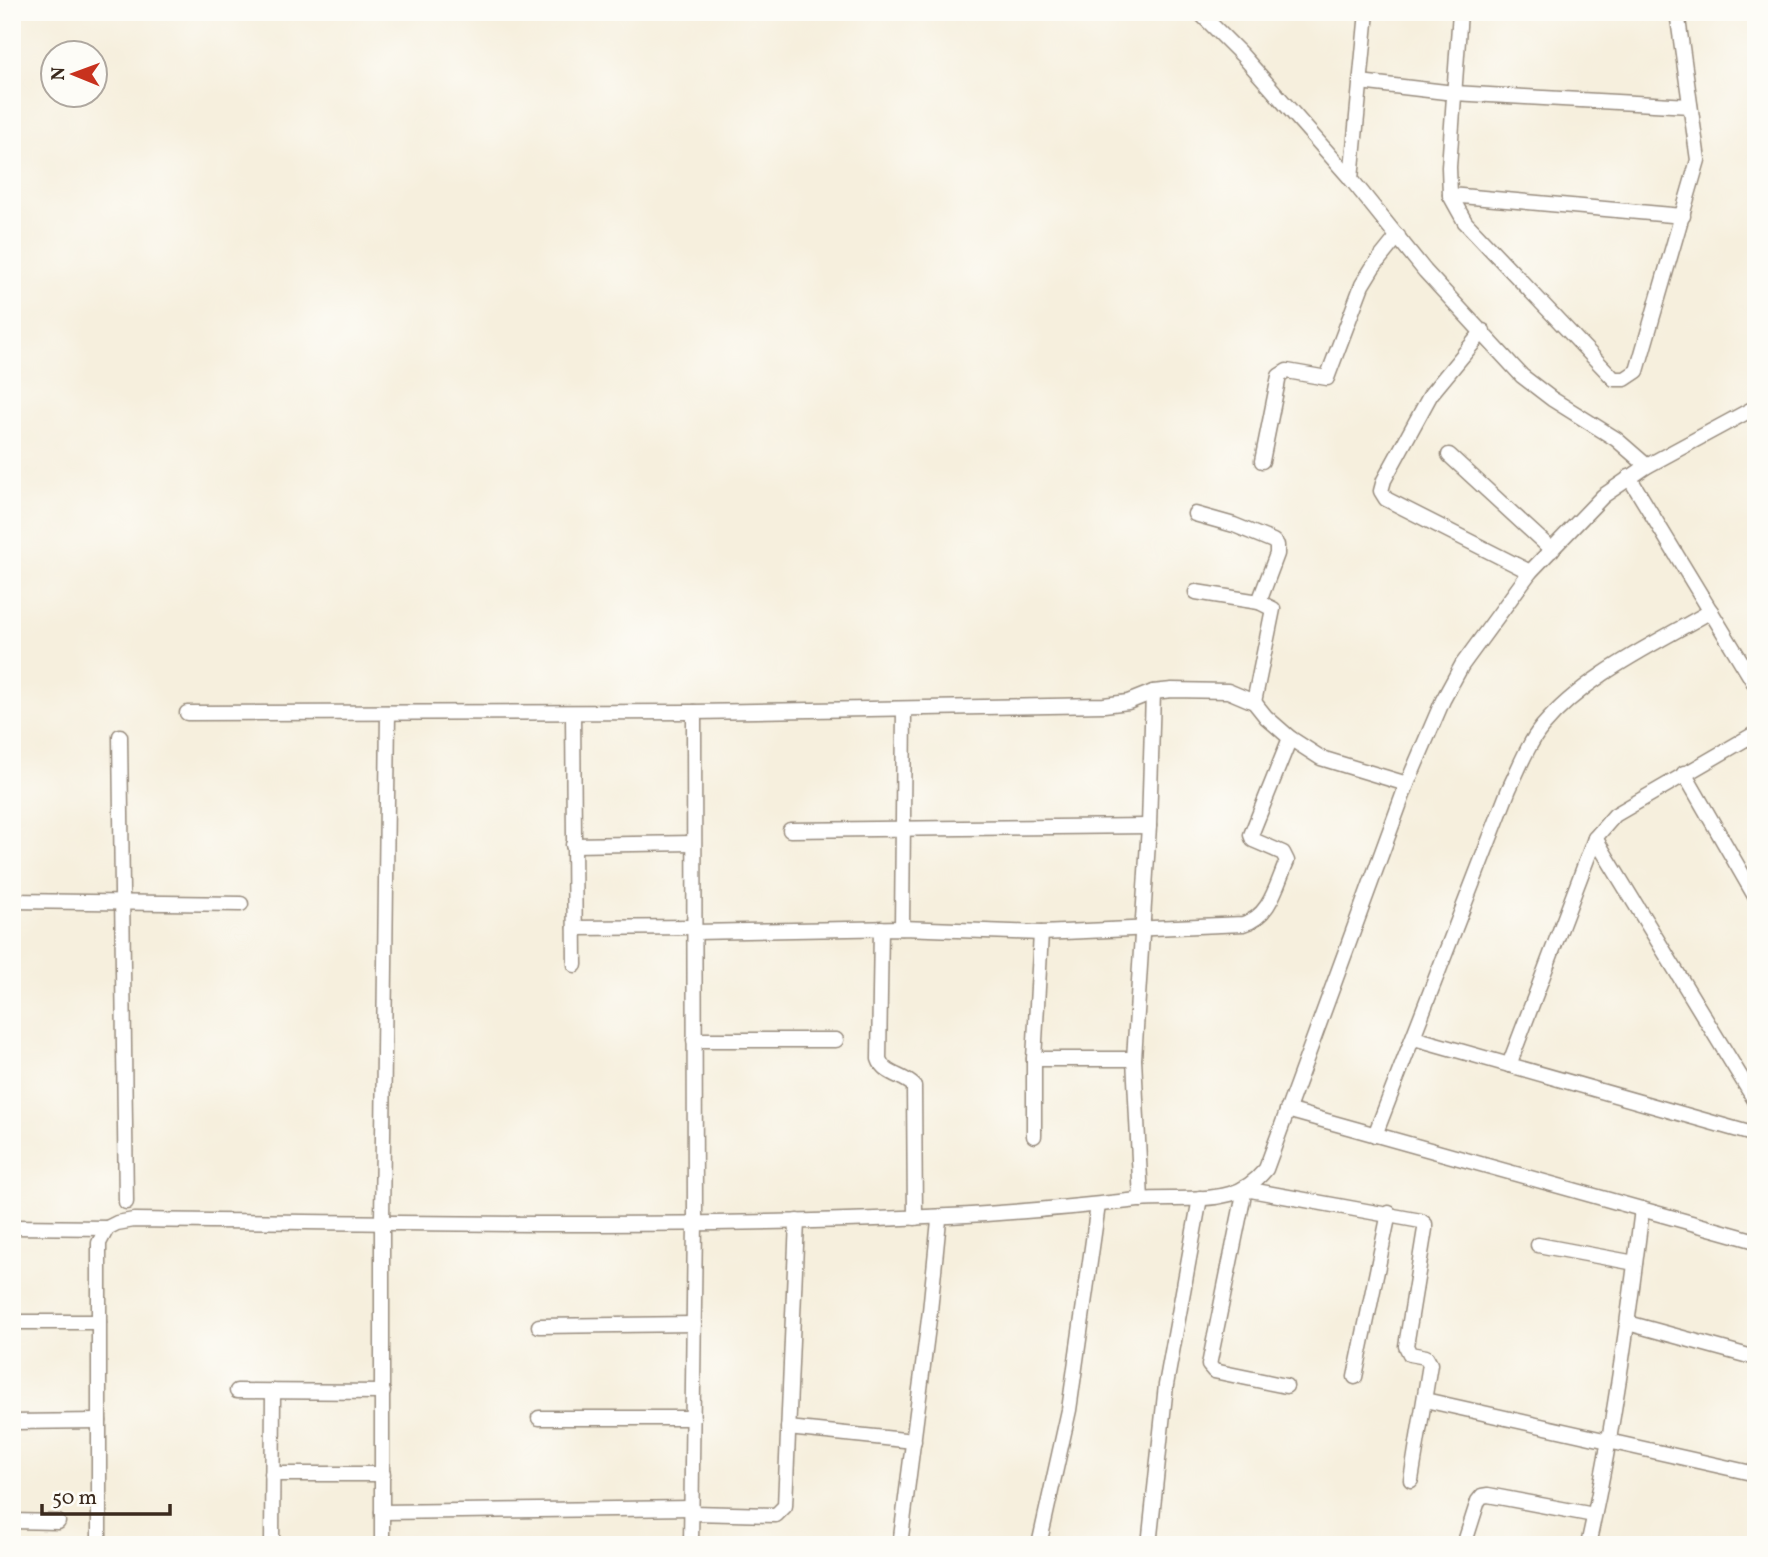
<svg xmlns="http://www.w3.org/2000/svg" width="1768" height="1557" font-family="Vollkorn,serif">
<rect width="100%" height="100%" fill="#fdfcf7"/>
<filter id="ink" filterUnits="userSpaceOnUse"><feTurbulence type="fractalNoise" baseFrequency=".0143" numOctaves="2"/><feDisplacementMap in="SourceGraphic" scale="14" xChannelSelector="R" yChannelSelector="G"/><feConvolveMatrix kernelMatrix="1 2 1 2 8 2 1 2 1" color-interpolation-filters="sRGB"/></filter>
<filter id="wash" filterUnits="userSpaceOnUse"><feTurbulence type="fractalNoise" baseFrequency=".00686" numOctaves="4" result="noise"/><feDisplacementMap in="SourceGraphic" scale="28" xChannelSelector="R" yChannelSelector="G"/><feGaussianBlur stdDeviation="1.57" result="paint"/><feColorMatrix in="noise" values="0 0 0 0 0 0 0 0 0 0 0 0 0 0 0 0 0 1.4 0 .05"/><feComposite in="paint" operator="in"/></filter>
<g filter="url(#wash)">
<rect width="100%" height="100%" fill="#f6efdd"/>
</g>
<g filter="url(#ink)">
<g fill="none" stroke-linecap="round" stroke-linejoin="round">
<g stroke="#988c7e" stroke-width="17">
<g id="minor">
<polyline points="1199,12 1242,55 1351,179 1425,271 1522,376 1552,399 1616,439 1647,466"/>
<polyline points="1460,12 1449,167 1450,195 1465,222 1614,379 1625,379 1637,371 1698,160 1677,12"/>
<polyline points="1360,82 1454,93 1690,106"/>
<polyline points="1351,179 1367,12"/>
<polyline points="1450,195 1683,216"/>
<polyline points="1483,331 1431,394 1384,480 1381,491 1386,499 1530,572"/>
<polyline points="1449,455 1552,550"/>
<polyline points="1262,461 1279,376 1287,371 1327,378 1362,285 1373,267 1398,236"/>
<polyline points="1629,477 1756,686"/>
<polyline points="1195,514 1234,525 1273,541 1277,545 1277,554 1259,602"/>
<polyline points="1196,592 1259,602 1273,609 1254,702"/>
<polyline points="187,713 694,712 1104,705 1128,702 1153,692 1172,690 1228,691 1254,702 1266,717 1290,738 1321,758 1407,784"/>
<polyline points="573,713 575,965"/>
<polyline points="120,736 126,1202"/>
<polyline points="1684,773 1756,898"/>
<polyline points="790,830 1149,826"/>
<polyline points="1595,838 1756,1102"/>
<polyline points="573,845 693,843"/>
<polyline points="12,901 241,904"/>
<polyline points="575,928 694,927"/>
<path d="M 881,928 L 879,1059 C 884,1075 904,1075 914,1086 L 915,1218"/>
<polyline points="902,928 904,709"/>
<path d="M 695,932 L 902,928 L 1041,933 L 1243,924 C 1270,917 1276,886 1287,861 L 1283,853 L 1253,840 L 1251,835 L 1290,738"/>
<polyline points="1414,1038 1756,1135"/>
<polyline points="694,1040 836,1040"/>
<polyline points="1034,1059 1134,1059"/>
<polyline points="1509,1065 1595,838 1615,815 1756,733"/>
<polyline points="1287,1110 1756,1241"/>
<path d="M 1375,1135 L 1509,789 C 1519,768 1528,744 1542,727 C 1586,675 1653,645 1711,611"/>
<polyline points="1034,1136 1034,1059 1041,933"/>
<polyline points="1141,1200 1134,1059 1149,826 1153,692"/>
<path d="M 12,1227 L 107,1228 L 117,1223 L 134,1220 C 405,1223 678,1229 949,1216 C 1013,1213 1075,1207 1138,1200 C 1168,1197 1200,1202 1230,1194 C 1245,1190 1256,1181 1266,1169 L 1407,784 L 1443,700 L 1462,665 L 1530,572 L 1603,496 L 1647,466 L 1756,407"/>
<polyline points="1538,1245 1635,1263"/>
<polyline points="12,1322 99,1322"/>
<polyline points="1628,1323 1756,1358"/>
<polyline points="539,1326 694,1324"/>
<polyline points="1355,1377 1389,1213"/>
<polyline points="1286,1386 1214,1371 1209,1365 1245,1189 1421,1221 1425,1224 1425,1229 1406,1346 1410,1354 1426,1357 1430,1364 1411,1480"/>
<polyline points="237,1391 383,1392"/>
<polyline points="1425,1400 1756,1474"/>
<polyline points="539,1418 693,1418"/>
<polyline points="12,1422 99,1421"/>
<polyline points="788,1428 914,1441"/>
<polyline points="272,1474 383,1474"/>
<polyline points="382,1512 692,1508"/>
<polyline points="692,1513 776,1515 785,1506 797,1221"/>
<polyline points="12,1521 58,1522"/>
<polyline points="99,1545 99,1243 107,1228"/>
<polyline points="272,1545 273,1391"/>
<polyline points="382,1545 382,1222 388,713"/>
<polyline points="691,1545 695,1222 694,712"/>
<polyline points="900,1545 930,1311 939,1220"/>
<polyline points="1039,1545 1069,1410 1098,1205"/>
<polyline points="1149,1545 1166,1385 1200,1198"/>
<polyline points="1464,1545 1478,1501 1482,1496 1488,1495 1594,1515"/>
<path d="M 1588,1545 C 1613,1434 1628,1322 1642,1209"/>
</g>
</g>
<use href="#minor" stroke="#fff" stroke-width="14"/>
</g>
</g>
<rect width="1768" height="1557" fill="none" stroke="#fdfcf7" stroke-width="42"/>
<g transform="translate(74 74) rotate(271)"><circle r="33" fill="#fdfcf7" stroke="#afa8a0" stroke-width="2"/>
<path d="M0-5L12 26L0 18L-12 26Z" fill="#c8321e"/>
<text y="-10" font-size="19" font-weight="bold" text-anchor="middle" fill="#3b2a1e">N</text>
</g>
<path d="M42 1504v10h128v-10" fill="none" stroke="#3b2a1e" stroke-width="3.5"/>
<text x="52" y="1504" font-size="21" fill="#3b2a1e" stroke="#fdfcf7" stroke-width="5" paint-order="stroke">50 m</text>
</svg>
